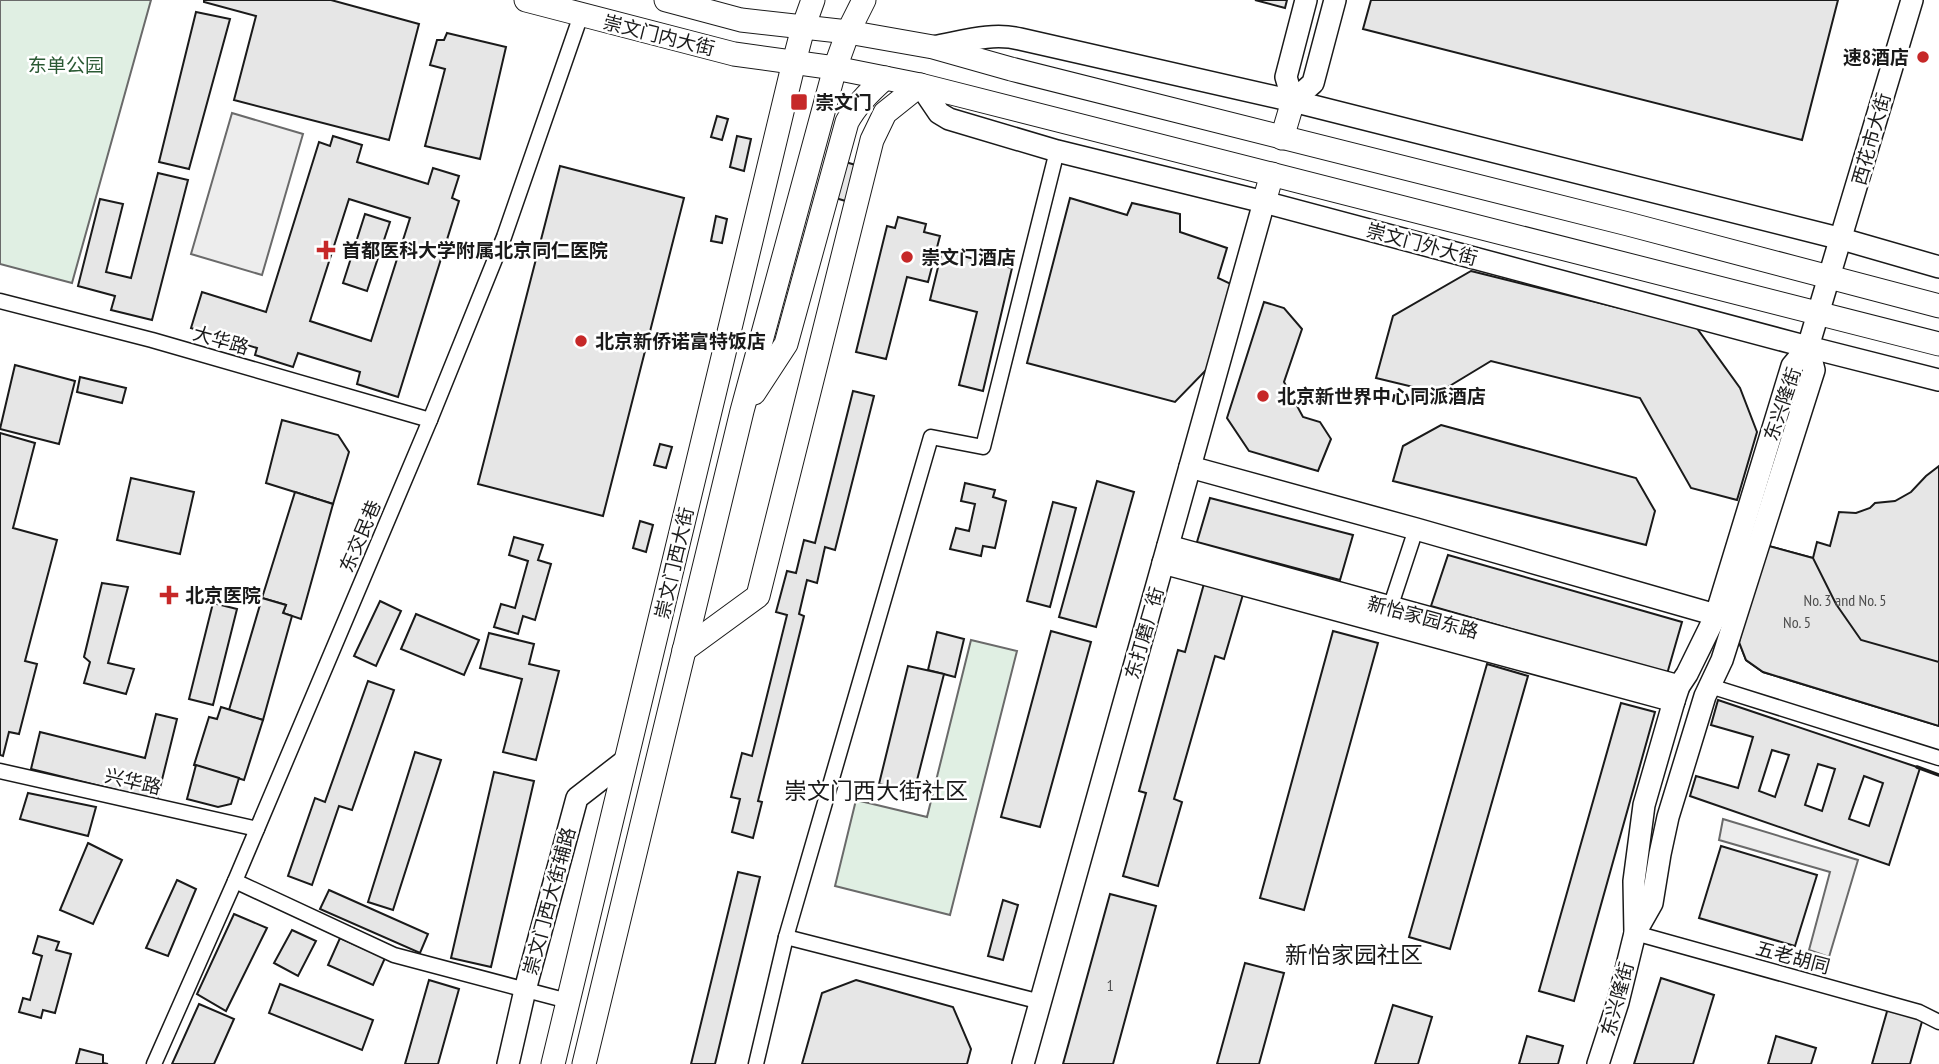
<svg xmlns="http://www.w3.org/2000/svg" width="1939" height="1064" font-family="'PT Sans Narrow','Noto Sans SC',sans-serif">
<rect width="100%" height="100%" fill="#fff"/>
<g fill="#e0efe3" stroke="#6a6a6a" stroke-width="2">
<polygon points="0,0 151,0 72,283 0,264"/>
<polygon points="971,640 1017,651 950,915 835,886 856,800 927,817"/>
</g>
<g fill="#ededed" stroke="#6a6a6a" stroke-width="2">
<polygon points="232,113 303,134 262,275 191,254"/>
<polygon points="1723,819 1858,860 1829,957 1809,950 1830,872 1719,840"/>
</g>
<g fill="#e6e6e6" stroke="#1a1a1a" stroke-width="2" fill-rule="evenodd">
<polygon points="204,0 331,0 419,24 389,140 234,100 256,16 204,2"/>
<polygon points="1255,0 1287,0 1285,8"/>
<polygon points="1371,0 1838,0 1802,140 1363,29"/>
<polygon points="196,12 230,19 189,169 159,162"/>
<polygon points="447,33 506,47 480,159 425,146 445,69 430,65 437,40 444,40"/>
<polygon points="717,116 728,119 722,140 711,137"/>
<path d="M 333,136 L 362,145 L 357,162 L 428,184 L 433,168 L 459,176 L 452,198 L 459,201 L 398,397 L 357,384 L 360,372 L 298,353 L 293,367 L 255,355 L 257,348 L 191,328 L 202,292 L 266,312 L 319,142 L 330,146 ZM 349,199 L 410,218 L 371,341 L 310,321 Z"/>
<polygon points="737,136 751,139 744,171 730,167"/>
<polygon points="842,161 859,166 849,202 832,197"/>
<polygon points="560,166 684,198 603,516 478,484"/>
<polygon points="158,173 188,180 152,320 111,310 115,296 78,286 100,199 123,204 106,272 131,278"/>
<polygon points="1070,198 1127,215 1132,203 1180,214 1180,232 1227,248 1218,278 1231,284 1209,367 1175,402 1027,363"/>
<polygon points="365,214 390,222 367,291 343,283"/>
<polygon points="716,216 727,219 722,243 711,241"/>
<polygon points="898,217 926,224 924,232 940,236 928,282 907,277 886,359 856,352 887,226 895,228"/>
<polygon points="942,251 1012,268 983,391 959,385 977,312 930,300"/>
<polygon points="1471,271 1696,327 1740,388 1757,432 1737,500 1691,488 1640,398 1491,361 1438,393 1376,378 1393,316"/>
<polygon points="1264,302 1284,308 1302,329 1284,382 1303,417 1320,422 1331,439 1318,471 1249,451 1227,418"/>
<polygon points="15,365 75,381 59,444 0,429"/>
<polygon points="80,377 126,388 122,403 77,392"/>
<polygon points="853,391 874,396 835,550 825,547 817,583 807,580 799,614 804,616 758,801 762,802 753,838 732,832 740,799 731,797 742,753 752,756 787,615 776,612 787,571 796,573 804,540 815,543"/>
<polygon points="282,420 338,435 349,452 333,504 266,483"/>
<polygon points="1441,425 1636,478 1655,511 1646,545 1393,481 1403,446"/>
<polygon points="0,433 35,443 13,528 57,540 25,661 37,664 19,734 9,732 3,756 0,755"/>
<polygon points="660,444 672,447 666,468 654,465"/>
<polygon points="1939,466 1939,726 1763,672 1746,660 1739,642 1765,545 1813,558 1817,542 1830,546 1839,512 1856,513 1870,508 1875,503 1895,501 1911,492 1926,476"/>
<polygon points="131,478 194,492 180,554 117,540"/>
<polygon points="1097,481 1134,492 1096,627 1059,617"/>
<polygon points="965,483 995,490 993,497 1006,501 995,548 983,546 981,556 950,549 956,528 969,531 975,504 961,501"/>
<polygon points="295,492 333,504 301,619 283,613 286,605 262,598"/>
<polygon points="1210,498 1353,535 1340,580 1197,542"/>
<polygon points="1053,502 1076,508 1050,607 1027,601"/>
<polygon points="640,521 653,525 646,552 633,548"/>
<polygon points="514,537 543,545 538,560 551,564 535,620 523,616 518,634 494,627 501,604 515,608 528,561 509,555"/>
<polygon points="1765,545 1813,558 1836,604 1861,640 1939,662 1939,726 1763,672 1746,660 1739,642"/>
<polygon points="1448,555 1682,622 1667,674 1431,606"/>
<polygon points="1205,580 1244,591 1224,659 1215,656 1174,799 1182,802 1158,886 1123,876 1146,793 1139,791 1178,650 1185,652"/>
<polygon points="102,583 128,587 108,663 134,669 126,694 84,683 90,662 84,657"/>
<polygon points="262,598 286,605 283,613 292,616 263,720 229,710"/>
<polygon points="380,601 401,611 376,666 354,656"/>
<polygon points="213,603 237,609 213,705 189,699"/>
<polygon points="416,614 479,640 464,675 401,649"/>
<polygon points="1051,631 1091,642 1040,827 1001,817"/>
<polygon points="1333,631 1378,643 1304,910 1260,898"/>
<polygon points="937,632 964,639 955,677 928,670"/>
<polygon points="489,633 534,644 529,664 559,671 536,760 503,752 522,679 480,668"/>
<polygon points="1487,664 1528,676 1450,949 1409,937"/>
<polygon points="908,666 944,674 914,792 879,784"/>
<polygon points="368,681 394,690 352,810 339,806 312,885 288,876 315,798 325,802"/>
<path d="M 1718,700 L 1920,768 L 1889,865 L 1690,796 L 1696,776 L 1738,788 L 1753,737 L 1711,725 ZM 1772,750 L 1789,755 L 1775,797 L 1759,791 ZM 1818,764 L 1835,769 L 1822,811 L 1805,805 ZM 1864,776 L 1883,783 L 1869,826 L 1849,819 Z"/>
<polygon points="1621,703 1655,712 1574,1001 1539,991"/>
<polygon points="221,707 263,720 244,780 194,765 209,717 217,719"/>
<polygon points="156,714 177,719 157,800 31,769 40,732 145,758"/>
<polygon points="415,752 441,760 393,910 368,902"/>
<polygon points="196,765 239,778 231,804 218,807 187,799"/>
<polygon points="494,772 534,781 491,967 451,958"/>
<polygon points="28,793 96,807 88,836 20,819"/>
<polygon points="88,843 122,860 93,924 60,910"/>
<polygon points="1721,846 1817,875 1795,946 1699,918"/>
<polygon points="738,872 760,877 715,1064 691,1064"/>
<polygon points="177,880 196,889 168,956 146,948"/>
<polygon points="329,890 428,934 420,953 320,909"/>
<polygon points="1110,894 1156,906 1113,1064 1063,1064"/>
<polygon points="1003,900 1018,905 1003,960 988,956"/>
<polygon points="234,914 267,928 226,1011 197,994"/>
<polygon points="292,930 316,941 298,976 274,963"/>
<polygon points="38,936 59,942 56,950 71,954 55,1013 43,1010 41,1018 19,1012 23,998 30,1000 42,956 33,953"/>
<polygon points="340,938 385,958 373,985 328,965"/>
<polygon points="1245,963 1284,973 1259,1064 1217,1064"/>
<polygon points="1661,978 1714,995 1693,1064 1634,1064"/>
<polygon points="429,980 459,989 438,1064 405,1064"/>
<polygon points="856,980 953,1007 971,1049 967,1064 802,1064 822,993"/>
<polygon points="280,984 373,1020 362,1050 269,1013"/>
<polygon points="199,1004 234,1019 214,1064 172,1064"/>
<polygon points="1393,1005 1432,1017 1418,1064 1375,1064"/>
<polygon points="1888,1008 1923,1018 1910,1064 1872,1064"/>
<polygon points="1527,1036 1563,1046 1558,1064 1519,1064"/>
<polygon points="1776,1036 1816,1048 1811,1064 1768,1064"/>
<polygon points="80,1049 103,1055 103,1063 108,1064 76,1064"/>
</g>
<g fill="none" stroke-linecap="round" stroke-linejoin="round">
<g stroke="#1a1a1a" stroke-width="17">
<g id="street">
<polyline points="0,301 152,340 430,420"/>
<polyline points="1388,614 1416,529"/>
<polyline points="1710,686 1939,758"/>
<polyline points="0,771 257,829"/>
<polyline points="235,881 394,955 568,1001"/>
<polyline points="1635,933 1919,1012 1939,1022"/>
<polyline points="786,937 1041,1002"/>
<polyline points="154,1064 235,881 430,420 504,237 581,15"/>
<polyline points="756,1064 786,937 931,437 983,447 1057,151"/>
</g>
</g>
<g stroke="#1a1a1a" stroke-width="24">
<g id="secondary">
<polyline points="1306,0 1286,77 1293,101 1313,83 1335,0"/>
<path d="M 933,47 C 962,42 991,32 1020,39 L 1293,101 L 1842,239 L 1939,267"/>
<polyline points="920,85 939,113 949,119 1057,151 1264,202 1808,347 1939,380"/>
<polyline points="1190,467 1416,529 1716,615"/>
<polyline points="1168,546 1679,686"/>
<polyline points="1163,563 1674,701"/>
<polyline points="1635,933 1652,903 1660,854 1668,817 1705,696 1722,660 1814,370 1808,347"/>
<polyline points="508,1064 525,990 577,798 626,760"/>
<polyline points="1023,1064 1264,202"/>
<polyline points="1598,1064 1618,1002 1635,933 1634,881 1644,805 1674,701 1679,686 1687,674 1716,615 1792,366 1808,347 1912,0"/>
</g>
</g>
<g stroke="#1a1a1a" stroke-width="25">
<g id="primary">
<polyline points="526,0 734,54 835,68 920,85 1939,344"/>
<polyline points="666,0 741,20 848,32 933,47 1011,69 1628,224 1939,306"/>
<polyline points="1282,138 1293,101"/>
<polyline points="1264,202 1272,174"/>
<path d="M 754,393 L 786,344 L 847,122 C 856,105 870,91 885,78"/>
<polyline points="684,650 758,596 872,140 885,113 920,85"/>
<polyline points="553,1064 794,62 803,28 813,0"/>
<polyline points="584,1064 742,411 835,68 848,32 864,0"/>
</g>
</g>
<use href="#street" stroke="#fff" stroke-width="14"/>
<use href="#secondary" stroke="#fff" stroke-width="21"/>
<use href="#primary" stroke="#fff" stroke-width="23"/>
<polyline stroke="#1a1a1a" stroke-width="3.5" points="1917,767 1939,775"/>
</g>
<g fill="#c62828" stroke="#fff" stroke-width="2.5">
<circle cx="1923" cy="57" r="7"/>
<rect x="790" y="93" width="18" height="18" rx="3.5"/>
<path d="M322.5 239.5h7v7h7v7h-7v7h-7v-7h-7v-7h7z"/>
<circle cx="907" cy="257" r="7"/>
<circle cx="581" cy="341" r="7"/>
<circle cx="1263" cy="396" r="7"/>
<path d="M165.5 584.5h7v7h7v7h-7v7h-7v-7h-7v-7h7z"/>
</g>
<g text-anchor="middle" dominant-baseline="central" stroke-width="5" stroke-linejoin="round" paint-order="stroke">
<g font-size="16" fill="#4d4d4d">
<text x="1845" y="600">No. 3 and No. 5</text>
<text x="1797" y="622">No. 5</text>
<text x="1110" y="985">1</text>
</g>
<g font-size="19" fill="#1a1a1a" stroke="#fff">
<text transform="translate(659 35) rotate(14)">崇文门内大街</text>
<text transform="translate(1871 139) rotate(-74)">西花市大街</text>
<text transform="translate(1422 244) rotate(15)">崇文门外大街</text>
<text transform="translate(221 340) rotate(16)">大华路</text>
<text transform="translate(1782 404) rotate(-71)">东兴隆街</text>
<text transform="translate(360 536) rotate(-67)">东交民巷</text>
<text transform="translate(674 563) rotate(-77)">崇文门西大街</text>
<text transform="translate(1423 617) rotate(15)">新怡家园东路</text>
<text transform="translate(1144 633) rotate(-74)">东打磨厂街</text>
<text transform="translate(133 781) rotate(13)">兴华路</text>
<text transform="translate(549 901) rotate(-75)">崇文门西大街辅路</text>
<text transform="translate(1793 957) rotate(15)">五老胡同</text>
<text transform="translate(1617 999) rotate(-75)">东兴隆街</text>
</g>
<g font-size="19" font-weight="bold" fill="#1a1a1a" stroke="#fff" text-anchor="start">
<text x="1909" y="57" text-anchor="end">速8酒店</text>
<text x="815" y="102">崇文门</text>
<text x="342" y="250">首都医科大学附属北京同仁医院</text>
<text x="921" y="257">崇文门酒店</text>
<text x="595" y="341">北京新侨诺富特饭店</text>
<text x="1277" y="396">北京新世界中心同派酒店</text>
<text x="185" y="595">北京医院</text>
</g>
<g font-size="19" fill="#2b5a34" stroke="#fff">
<text x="66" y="65">东单公园</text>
</g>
<g font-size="23" fill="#1a1a1a" stroke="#fff">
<text x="876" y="790">崇文门西大街社区</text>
<text x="1354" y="954">新怡家园社区</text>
</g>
</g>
</svg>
